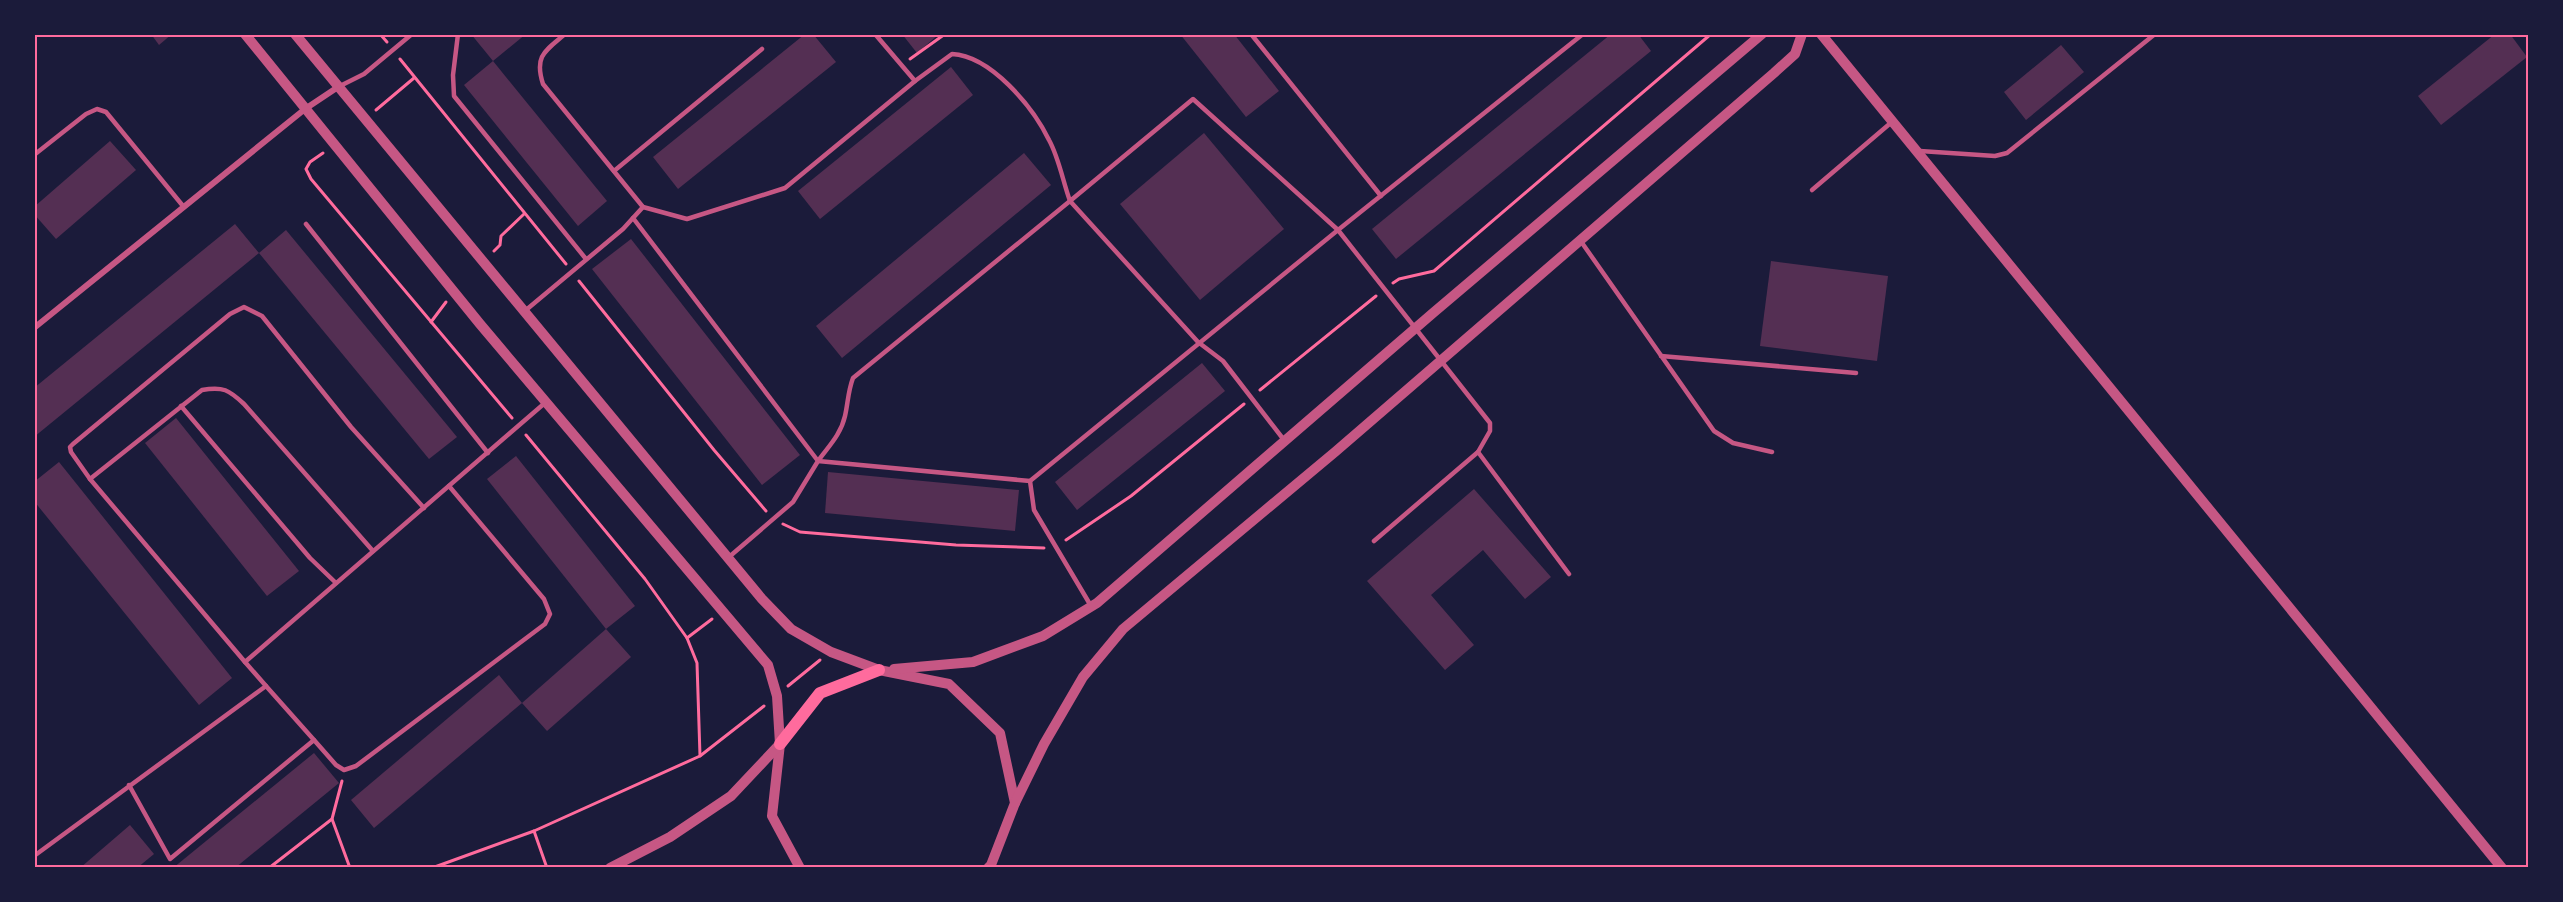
<svg xmlns="http://www.w3.org/2000/svg" width="2563" height="902" font-family="'PT Serif',serif">
<rect width="100%" height="100%" fill="#1b1b3a"/>
<g fill="#542f53">
<polygon points="151,34 172,34 159,45"/>
<polygon points="471,34 526,34 493,61"/>
<polygon points="805,34 813,34 836,62 678,189 653,157"/>
<polygon points="902,34 939,34 917,53"/>
<polygon points="1180,34 1234,34 1279,91 1246,117"/>
<polygon points="1611,34 1638,34 1651,51 1396,259 1372,229"/>
<polygon points="2495,34 2510,34 2527,57 2441,125 2418,96"/>
<polygon points="2061,45 2084,72 2026,120 2004,92"/>
<polygon points="493,61 607,201 578,226 464,85"/>
<polygon points="951,67 973,95 820,219 798,191"/>
<polygon points="1204,133 1284,229 1200,300 1120,204"/>
<polygon points="110,141 136,170 56,239 34,214 34,207"/>
<polygon points="1024,153 1051,185 842,358 816,326"/>
<polygon points="235,224 259,253 34,437 34,388"/>
<polygon points="286,230 457,437 429,459 259,253"/>
<polygon points="631,239 800,455 762,485 592,269"/>
<polygon points="1771,261 1888,276 1877,361 1760,346"/>
<polygon points="1202,363 1225,391 1077,510 1055,482"/>
<polygon points="176,418 299,571 267,596 145,443"/>
<polygon points="516,456 635,606 606,629 487,479"/>
<polygon points="59,462 232,678 199,705 34,501 34,482"/>
<polygon points="828,472 1019,490 1015,531 825,513"/>
<polygon points="1474,489 1551,577 1525,599 1483,550 1431,595 1474,645 1445,670 1367,581"/>
<polygon points="606,629 631,657 547,731 522,703"/>
<polygon points="499,675 522,703 374,828 351,800"/>
<polygon points="314,753 339,783 235,868 173,868"/>
<polygon points="130,825 154,854 137,868 80,868"/>
</g>
<g fill="none" stroke-linecap="round" stroke-linejoin="round">
<g stroke="#ff6b9d" stroke-width="3">
<polyline points="380,34 387,42"/>
<polyline points="400,59 566,264"/>
<polyline points="910,59 945,34"/>
<polyline points="376,110 414,78"/>
<polyline points="323,153 310,162 306,169 311,179 512,418"/>
<polyline points="494,251 500,245 501,236 524,214"/>
<polyline points="579,281 714,450 766,511"/>
<polyline points="1393,283 1399,279 1434,271 1711,34"/>
<polyline points="431,322 446,302"/>
<polyline points="1260,390 1376,296"/>
<polyline points="526,435 645,579 687,638 697,663 700,756"/>
<polyline points="783,524 800,532 956,545 1044,548"/>
<polyline points="1066,540 1131,496 1244,404"/>
<polyline points="687,638 712,619"/>
<polyline points="788,686 820,660"/>
<polyline points="332,819 350,868"/>
<polyline points="534,831 547,868"/>
<polyline points="269,868 332,819 342,781"/>
<polyline points="432,868 534,831 700,756 764,706"/>
</g>
<g stroke="#c65784" stroke-width="4.5">
<polyline points="458,34 453,75 454,96 586,259"/>
<path d="M 565,34 C 545,51 534,56 543,84 L 643,207 L 687,219 L 785,188 L 915,81 L 875,34"/>
<polyline points="1251,34 1381,196"/>
<path d="M 915,81 L 952,54 C 991,56 1033,107 1049,140 C 1059,158 1063,182 1070,201 L 1193,99 L 1338,230 L 1583,34"/>
<polyline points="340,86 364,74 412,34"/>
<polyline points="1920,151 1995,156 2007,153 2155,34"/>
<polyline points="34,155 86,114 97,109 106,112 183,206"/>
<polyline points="614,171 762,49"/>
<polyline points="1812,190 1893,121"/>
<polyline points="633,218 818,461 793,502 729,557"/>
<polyline points="306,224 488,453"/>
<polyline points="1580,240 1714,431 1733,443 1772,452"/>
<polyline points="526,310 623,229 643,207"/>
<polyline points="1661,356 1856,373"/>
<polyline points="181,406 310,558 336,583"/>
<polyline points="1478,452 1569,574"/>
<polyline points="818,461 1030,481 1338,230 1490,423 1490,431 1478,452 1374,541"/>
<path d="M 818,461 C 829,446 841,434 845,416 C 848,403 848,391 853,378 L 1070,201 L 1198,342 L 1223,361 L 1284,440"/>
<path d="M 90,479 L 202,390 C 223,386 229,390 244,404 L 373,551"/>
<polyline points="1030,481 1034,510 1091,606"/>
<polyline points="245,662 90,479 71,452 70,447 73,444 230,314 244,307 262,316 351,427 424,508"/>
<polyline points="266,686 314,740"/>
<polyline points="129,785 170,859 314,740 336,765 344,770 356,766 545,624 550,614 544,599 449,486"/>
<polyline points="34,856 266,686 245,662 546,402"/>
</g>
<polyline stroke="#c65784" stroke-width="6" points="34,328 305,109 338,87"/>
<g stroke="#c65784" stroke-width="10">
<polyline points="245,34 480,324 768,665 777,696 780,744 772,816 800,868"/>
<polyline points="295,34 762,599 791,629 831,652 879,670 949,684 1000,733 1015,803 991,865 988,868"/>
<polyline points="1821,34 2502,868"/>
<polyline points="894,669 973,662 1043,636 1097,603 1433,313 1762,34"/>
<polyline points="1015,803 1044,744 1083,677 1123,629 1335,452 1774,73 1795,54 1802,34"/>
<polyline points="610,868 670,837 731,796 780,744"/>
</g>
<polyline stroke="#ff6b9d" stroke-width="12" points="780,744 820,693 879,670"/>
</g>
<rect width="2563" height="902" fill="none" stroke="#1b1b3a" stroke-width="72"/>
<rect x="36" y="36" width="2491" height="830" fill="none" stroke="#ff6b9d" stroke-width="2"/>
</svg>
